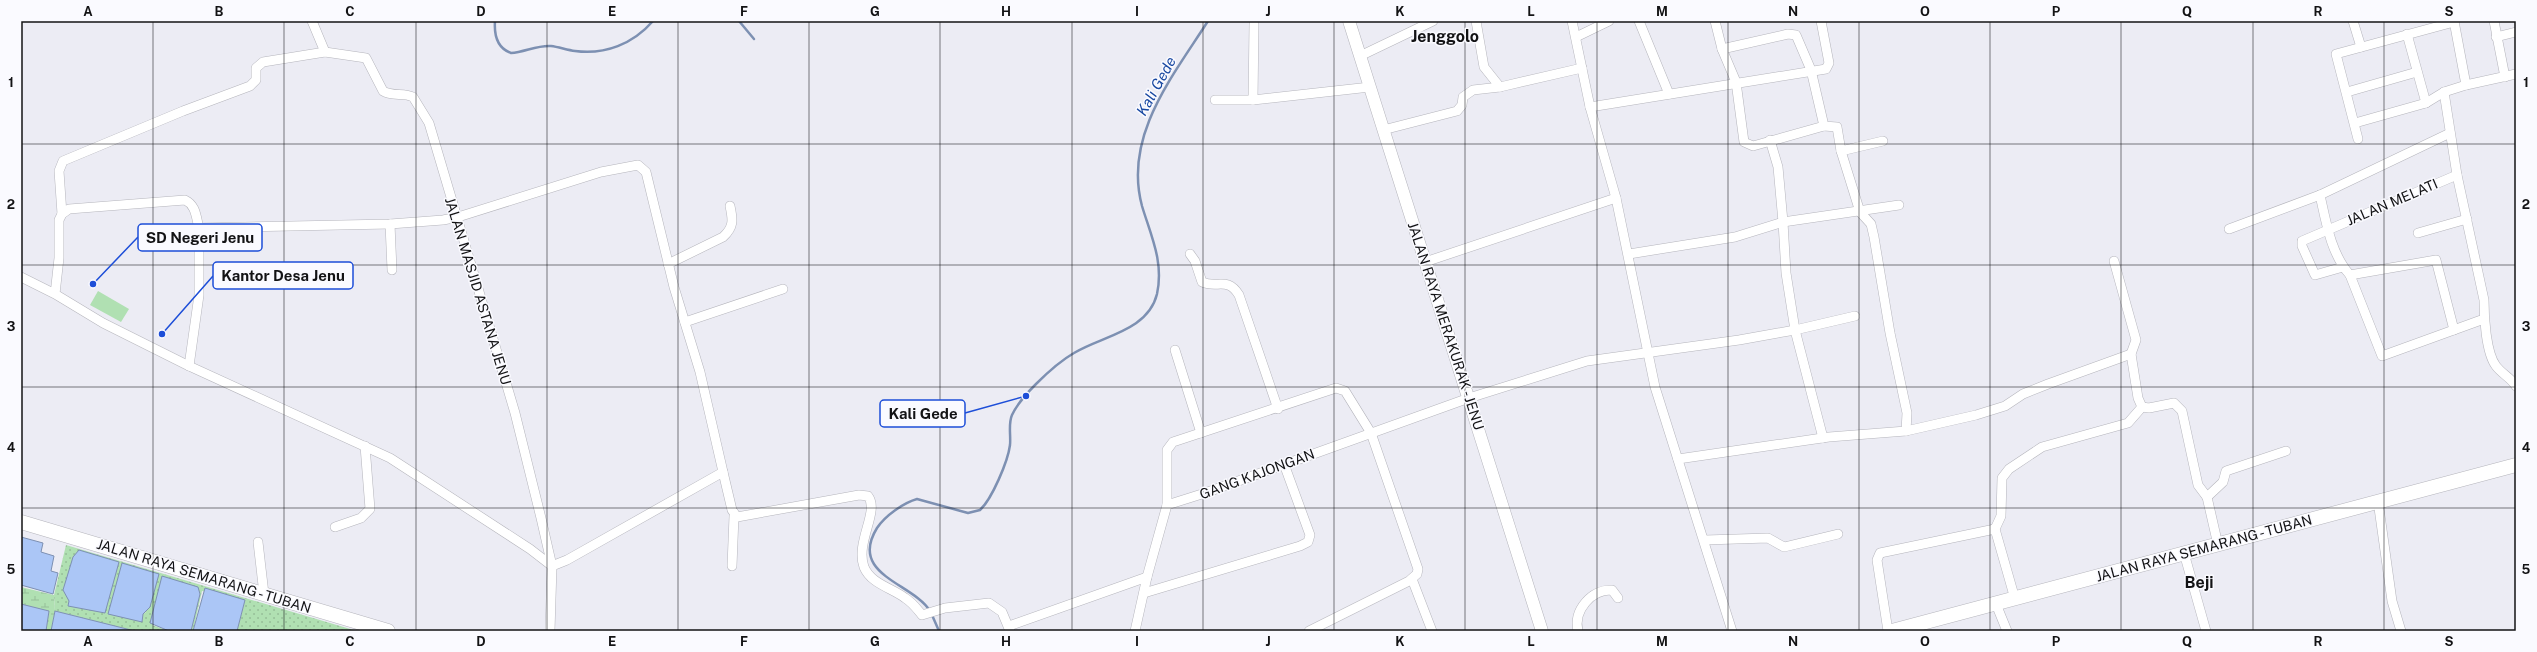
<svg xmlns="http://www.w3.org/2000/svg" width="2537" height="652" font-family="'Public Sans',sans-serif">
<defs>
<pattern id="grass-dots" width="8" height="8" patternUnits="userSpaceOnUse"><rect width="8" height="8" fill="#b0e0b2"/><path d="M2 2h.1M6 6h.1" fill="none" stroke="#96bf98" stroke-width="1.8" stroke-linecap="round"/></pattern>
<pattern id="wetland-marsh" width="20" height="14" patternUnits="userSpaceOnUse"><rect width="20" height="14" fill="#b0e0b2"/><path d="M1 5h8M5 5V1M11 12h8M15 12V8" fill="none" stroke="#96bf98"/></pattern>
</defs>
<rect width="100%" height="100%" fill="#ececf4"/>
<path fill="url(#grass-dots)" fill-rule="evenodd" d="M 66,545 L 357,631 L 237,631 L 245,600 L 202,591 L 193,631 L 191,631 L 200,594 L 152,625 L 169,631 L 135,631 L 55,611 L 54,595 ZM 122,563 L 146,612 L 143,614 L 142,622 Z"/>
<polygon fill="url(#wetland-marsh)" points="21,587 54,595 55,611 51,631 46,631 49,611 21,604"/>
<polygon fill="#b0e0b2" points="98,291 129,309 121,322 90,305"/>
<g fill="#abc6f6" stroke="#7d90b2">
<polygon points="21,537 43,543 41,552 54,556 51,571 58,573 53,594 21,585"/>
<polygon points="79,550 119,562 105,613 68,606 69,601 63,590 73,557"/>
<polygon points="122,563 159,574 150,607 143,614 142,622 108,614"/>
<polygon points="162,576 198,587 200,594 191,631 169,631 150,623"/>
<polygon points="205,588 245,600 237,631 193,631"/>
<polygon points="21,604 49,611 46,631 21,631"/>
<polygon points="55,611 135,631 51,631"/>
</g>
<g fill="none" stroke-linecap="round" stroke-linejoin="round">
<g stroke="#7d90b2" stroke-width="2.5">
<path d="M 495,21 C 494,35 497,48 511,53 C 525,52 537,45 551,46 C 559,47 567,50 575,51 C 605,55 633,44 653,21"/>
<polyline points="739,21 754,39"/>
<path d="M 930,611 C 913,583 848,575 877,528 C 885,516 903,503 917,499 L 968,513 L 980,510 C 992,499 1008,461 1010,445 C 1011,435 1008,424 1012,415 C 1017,404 1028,392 1036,384 C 1048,372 1060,361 1074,353 C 1102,336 1148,331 1157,294 C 1164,262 1151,236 1142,206 C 1123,136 1173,76 1208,21"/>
<polyline points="932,615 939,631"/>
</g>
<g stroke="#b5b5bc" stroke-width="10">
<g id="minor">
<path d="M 312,21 L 325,52 L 366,58 L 383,91 C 392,97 404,92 413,97 L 429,123 L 515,413 L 541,518 L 552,566 L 550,631"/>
<polyline points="1476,21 1484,67 1500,87"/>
<polyline points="1572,21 1590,107 1616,198 1655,387 1732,631"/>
<polyline points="1639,21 1669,94"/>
<polyline points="1715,21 1722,49 1736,82 1744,142 1753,146 1824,126"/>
<polyline points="2353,21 2361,47"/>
<polyline points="2454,21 2466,85"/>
<polyline points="2494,21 2505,77"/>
<polyline points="2407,34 2426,103"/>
<polyline points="1576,37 1609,21"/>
<polyline points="2496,37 2516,32"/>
<polyline points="1722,49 1788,34 1796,35 1811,70 1824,126 1837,127 1841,151 1883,141"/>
<polyline points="1360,56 1433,21"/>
<polyline points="2347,92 2417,72"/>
<path d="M 2444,92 L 2457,175 L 2484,300 C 2484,317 2486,353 2496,366 C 2502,374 2511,378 2516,386"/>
<polyline points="1215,100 1253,100 1370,87"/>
<polyline points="1253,100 1254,24"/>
<polyline points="1590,107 1826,69 1829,63 1821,21"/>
<polyline points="2355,123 2426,103 2444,92 2466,85 2516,74"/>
<polyline points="1383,130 1457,111 1462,105 1463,97 1473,90 1500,87 1582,68"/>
<polyline points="2358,139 2336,54 2454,22"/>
<polyline points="1770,140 1778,167 1783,222 1899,205"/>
<path d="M 2320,195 C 2326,222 2331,254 2350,275 L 2382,356 L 2484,319"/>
<polyline points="62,214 59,171 63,161 183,111 250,86 256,80 256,68 263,62 325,52"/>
<polyline points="390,224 392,270"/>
<polyline points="2229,229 2320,195 2450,133"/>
<polyline points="2418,233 2467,219"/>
<path d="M 1190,254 L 1195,261 L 1202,282 C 1217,289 1227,276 1239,295 L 1278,409"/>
<polyline points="1629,254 1735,237 1783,222 1786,273 1795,330 1823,438"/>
<polyline points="2114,261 2136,340 2131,354 2138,398 2142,407 2149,408 2174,403 2182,411 2198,485 2207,497 2218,545"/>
<polyline points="1425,262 1616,198"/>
<path d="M 668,264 L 723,237 C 734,227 733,220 730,206"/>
<polyline points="2343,267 2315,275 2302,246 2302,241 2457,175"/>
<polyline points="2350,275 2436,260 2454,330"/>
<path d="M 21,277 L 55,294 L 103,323 L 189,366 L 390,458 L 530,549 L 552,566 L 567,560 L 723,472 L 700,372 L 674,287 L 646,172 L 638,165 L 601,172 L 458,217 L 443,220 L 390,224 L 199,228 C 196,217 196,205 185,200 L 69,209 L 62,214 L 59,220 L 59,258 L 55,294"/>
<polyline points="685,322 783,289"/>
<polyline points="1175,350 1201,433"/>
<polyline points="189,366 199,295 199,228"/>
<polyline points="1906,431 1976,415 2005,406 2023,394 2048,384 2131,354"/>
<polyline points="1678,459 1829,437 1906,431 1907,413 1890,333 1874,237 1871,224 1860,212 1841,151"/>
<path d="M 723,472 L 732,510 L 737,517 L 859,495 L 868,496 C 880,511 855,542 864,567 C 871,584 892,588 905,598 C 912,602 917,609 922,615 L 945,608 L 989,603 L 1002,612 L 1010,631"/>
<polyline points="2207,497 2223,482 2226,471 2286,451"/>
<polyline points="2378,501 2392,601 2401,631"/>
<polyline points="1167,505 1167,450 1173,442 1336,388 1345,391 1371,433 1418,569 1417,574 1409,581 1309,631"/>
<polyline points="335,527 361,518 370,509 365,446"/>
<polyline points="1995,529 2001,516 2002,478 2009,469 2042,447 2128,423 2142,407"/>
<polyline points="1705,540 1768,538 1784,547 1838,534"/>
<polyline points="258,542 264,594"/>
<polyline points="2184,553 2206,631"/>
<polyline points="732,566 734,516"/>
<polyline points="1412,579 1432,631"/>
<polyline points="1144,593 1300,546 1308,542 1310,535 1284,464"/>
<polyline points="1996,604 2007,631"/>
<polyline points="1009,626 1147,577"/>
<polyline points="1135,631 1147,577 1167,505 1205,493 1469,398 1587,361 1739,340 1795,330 1855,316"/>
<path d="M 1578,631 C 1573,610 1592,589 1612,590 L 1618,598"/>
<polyline points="1888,631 1877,560 1880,553 1995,529 2015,599"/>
</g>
</g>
<g stroke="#b5b5bc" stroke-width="13">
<polyline id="secondary" points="1349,21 1542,631"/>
</g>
<g stroke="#b5b5bc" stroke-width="15">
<g id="trunk">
<polyline points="21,522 388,631"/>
<polyline points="1892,631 2516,465"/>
</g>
</g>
<use href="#minor" stroke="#fff" stroke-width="9"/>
<use href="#secondary" stroke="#fff" stroke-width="12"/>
<use href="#trunk" stroke="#fff" stroke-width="14"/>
</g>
<path fill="none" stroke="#131315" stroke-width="1" stroke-opacity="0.55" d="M 153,21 L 153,631M 284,21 L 284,631M 416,21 L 416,631M 547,21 L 547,631M 678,21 L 678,631M 809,21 L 809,631M 940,21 L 940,631M 1072,21 L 1072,631M 1203,21 L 1203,631M 1334,21 L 1334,631M 1465,21 L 1465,631M 1597,21 L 1597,631M 1728,21 L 1728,631M 1859,21 L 1859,631M 1990,21 L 1990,631M 2121,21 L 2121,631M 2253,21 L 2253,631M 2384,21 L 2384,631M 21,144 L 2516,144M 21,265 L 2516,265M 21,387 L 2516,387M 21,508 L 2516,508"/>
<g text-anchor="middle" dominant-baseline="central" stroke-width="3" stroke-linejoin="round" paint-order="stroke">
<g font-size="14" fill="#131315" stroke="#fafaff">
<text transform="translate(2392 202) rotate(-23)">JALAN MELATI</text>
<text transform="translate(478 291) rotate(73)">JALAN MASJID ASTANA JENU</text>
<text transform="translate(1446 326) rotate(72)">JALAN RAYA MERAKURAK - JENU</text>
<text transform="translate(1257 474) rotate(-20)">GANG KAJONGAN</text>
<text transform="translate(2204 548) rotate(-15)">JALAN RAYA SEMARANG - TUBAN</text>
<text transform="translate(204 576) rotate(17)">JALAN RAYA SEMARANG - TUBAN</text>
</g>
<g font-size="15" font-style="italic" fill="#1848a1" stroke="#fafaff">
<text transform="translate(1156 86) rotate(-61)">Kali Gede</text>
</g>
<g font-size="16" font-weight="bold" fill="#131315" stroke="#fafaff">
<text x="1445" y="36">Jenggolo</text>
<text x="2199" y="582">Beji</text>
</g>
</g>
<path fill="none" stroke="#1d4ed8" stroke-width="1.5" d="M93 284L138 237M162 334L213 276M1026 396L965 413"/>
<g fill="#1d4ed8" stroke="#fafaff" stroke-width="1.5">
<circle cx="93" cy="284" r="4"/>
<circle cx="162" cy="334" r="4"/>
<circle cx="1026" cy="396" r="4"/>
</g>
<g fill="#fafaff" stroke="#1d4ed8" stroke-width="1.5">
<rect x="138" y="224" width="124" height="27" rx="4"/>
<rect x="213" y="262" width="140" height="27" rx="4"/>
<rect x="880" y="400" width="85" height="27" rx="4"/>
</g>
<g font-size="15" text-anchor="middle" font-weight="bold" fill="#131315">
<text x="200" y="243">SD Negeri Jenu</text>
<text x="283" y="281">Kantor Desa Jenu</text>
<text x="923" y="419">Kali Gede</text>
</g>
<rect width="2537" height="652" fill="none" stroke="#fafaff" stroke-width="44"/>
<rect x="22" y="22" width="2493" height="608" fill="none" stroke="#131315" stroke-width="1.5"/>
<g font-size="13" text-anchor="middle" font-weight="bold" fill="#131315">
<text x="88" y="16">A</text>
<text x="219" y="16">B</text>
<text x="350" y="16">C</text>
<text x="481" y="16">D</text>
<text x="612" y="16">E</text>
<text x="744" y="16">F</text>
<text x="875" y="16">G</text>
<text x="1006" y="16">H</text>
<text x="1137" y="16">I</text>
<text x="1268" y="16">J</text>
<text x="1400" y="16">K</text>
<text x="1531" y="16">L</text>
<text x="1662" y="16">M</text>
<text x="1793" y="16">N</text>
<text x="1925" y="16">O</text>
<text x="2056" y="16">P</text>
<text x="2187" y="16">Q</text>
<text x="2318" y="16">R</text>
<text x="2449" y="16">S</text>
<text x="11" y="87">1</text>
<text x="2526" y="87">1</text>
<text x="11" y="209">2</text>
<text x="2526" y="209">2</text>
<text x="11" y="331">3</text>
<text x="2526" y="331">3</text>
<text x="11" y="452">4</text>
<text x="2526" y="452">4</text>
<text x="11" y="574">5</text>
<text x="2526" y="574">5</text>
<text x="88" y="646">A</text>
<text x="219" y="646">B</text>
<text x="350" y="646">C</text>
<text x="481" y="646">D</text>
<text x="612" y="646">E</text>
<text x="744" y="646">F</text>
<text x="875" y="646">G</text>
<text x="1006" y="646">H</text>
<text x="1137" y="646">I</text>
<text x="1268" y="646">J</text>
<text x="1400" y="646">K</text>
<text x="1531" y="646">L</text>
<text x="1662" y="646">M</text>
<text x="1793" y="646">N</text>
<text x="1925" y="646">O</text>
<text x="2056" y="646">P</text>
<text x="2187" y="646">Q</text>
<text x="2318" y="646">R</text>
<text x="2449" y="646">S</text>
</g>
</svg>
